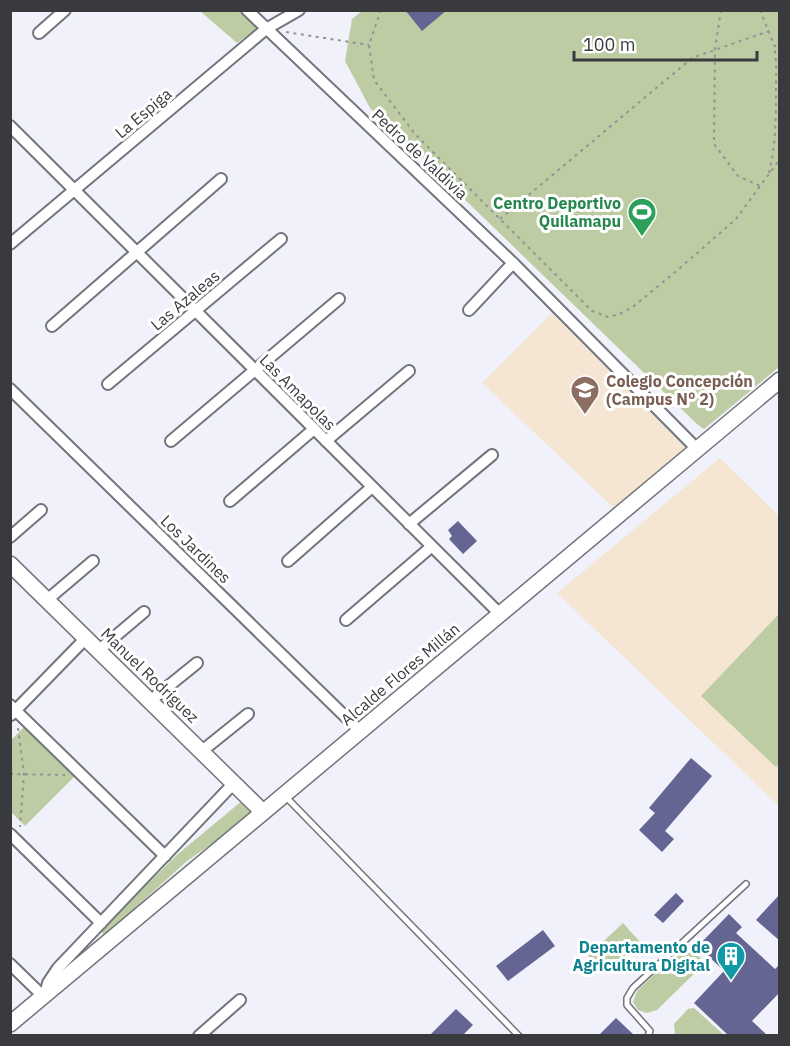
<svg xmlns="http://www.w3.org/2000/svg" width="790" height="1046" font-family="'IBM Plex Sans',sans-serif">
<rect width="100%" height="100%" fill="#f0f1fb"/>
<g fill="#f5e6d3">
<polygon points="552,313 686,448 615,509 482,383"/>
<polygon points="720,458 779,516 779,806 557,593"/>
</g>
<g fill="#bdcca2">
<polygon points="200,11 238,11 258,28 237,43"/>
<polygon points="362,11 779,11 779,367 704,429 698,425 370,108 345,61 352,19"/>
<polygon points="779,614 780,763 776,767 701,696"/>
<polygon points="26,725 76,775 25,826 11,812 10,741"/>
<polygon points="243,800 256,813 187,861 105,935 100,931 178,854"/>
<polygon points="623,923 640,942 606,974 588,956"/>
<polygon points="686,944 705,963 657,1010 647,1013 638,1010 633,1002 637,991"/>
<polygon points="694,1008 724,1035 677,1035 675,1034 674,1024 688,1009"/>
</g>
<g fill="#656593">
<polygon points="405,10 447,10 422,31"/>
<polygon points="458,521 477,541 463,554 449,539 452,536 448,530"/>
<polygon points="691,758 712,776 665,831 674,839 662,852 639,830 655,813 649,808"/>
<polygon points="676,893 684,901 663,923 654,915"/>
<polygon points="780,894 780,941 756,920"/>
<polygon points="729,914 742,927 736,933 775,969 780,964 780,992 752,1021 767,1035 728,1035 694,1003 724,971 698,946"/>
<polygon points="543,930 555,946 508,981 496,966"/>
<polygon points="456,1009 473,1025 463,1035 430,1035"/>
<polygon points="616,1018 634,1035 599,1035"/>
</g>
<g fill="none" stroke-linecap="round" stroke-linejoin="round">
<g stroke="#73757d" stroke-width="8">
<g id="lane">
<polyline points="285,796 519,1036"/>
<polyline points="648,1036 650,1031 627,1005 627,998 633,988 746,884"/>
</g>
</g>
<g stroke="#73757d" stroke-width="14">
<g id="street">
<polyline points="247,10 513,263 697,449"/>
<polyline points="39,33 65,10"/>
<polyline points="10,126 500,614"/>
<polyline points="10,244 266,29 299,10"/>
<polyline points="469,310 513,263"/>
<polyline points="52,326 221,179"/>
<polyline points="108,384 281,239"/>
<polyline points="10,389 360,731"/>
<polyline points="171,441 339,299"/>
<polyline points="326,441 409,371"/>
<polyline points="230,501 314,429"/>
<polyline points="409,524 492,455"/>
<polyline points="10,537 41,510"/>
<polyline points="288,561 372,487"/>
<polyline points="47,600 93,561"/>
<polyline points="346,620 431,547"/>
<polyline points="99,650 144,612"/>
<polyline points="150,701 197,663"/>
<polyline points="10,705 165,856"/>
<polyline points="11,715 86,638"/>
<polyline points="202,751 248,714"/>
<polyline points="10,834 101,923"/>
<polyline points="10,964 44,997"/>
<polyline points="45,994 48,983 58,968 234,783"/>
<polyline points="199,1036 240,1000"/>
</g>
</g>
<g stroke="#73757d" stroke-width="18">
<g id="secondary">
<polyline points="10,564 263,812"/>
<polyline points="10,1024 780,380"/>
</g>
</g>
<g stroke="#929399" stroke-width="2" stroke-dasharray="3 4.5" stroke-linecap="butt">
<polyline points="381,10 369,45 374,80 415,134 592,311 608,317 620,314 634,306 680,268 736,219 780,159"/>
<polyline points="721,10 715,49 714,144 738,176 760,186"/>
<polyline points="760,10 774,45 780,50"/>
<polyline points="286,32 369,45"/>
<path d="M 769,173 C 776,145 776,117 776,88 C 776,73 777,59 774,45"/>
<polyline points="500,219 692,58 769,31"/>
<polyline points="18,728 24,774 20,827"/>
<polyline points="10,774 65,775"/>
</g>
<use href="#lane" stroke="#fff" stroke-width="5"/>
<use href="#street" stroke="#fff" stroke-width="10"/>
<use href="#secondary" stroke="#fff" stroke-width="15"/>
</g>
<defs>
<g id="stadium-pin" transform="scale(1.5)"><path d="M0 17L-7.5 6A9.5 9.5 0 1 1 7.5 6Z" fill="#2e9e5b" stroke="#fff"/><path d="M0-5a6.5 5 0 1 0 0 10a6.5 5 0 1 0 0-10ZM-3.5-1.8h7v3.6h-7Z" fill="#fff"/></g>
<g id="school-pin" transform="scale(1.5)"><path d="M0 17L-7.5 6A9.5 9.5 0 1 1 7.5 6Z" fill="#8d6e63" stroke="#fff"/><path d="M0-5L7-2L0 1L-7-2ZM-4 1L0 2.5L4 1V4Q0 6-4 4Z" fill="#fff"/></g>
<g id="building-pin" transform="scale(1.5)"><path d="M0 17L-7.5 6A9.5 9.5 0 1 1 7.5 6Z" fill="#0f9aa8" stroke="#fff"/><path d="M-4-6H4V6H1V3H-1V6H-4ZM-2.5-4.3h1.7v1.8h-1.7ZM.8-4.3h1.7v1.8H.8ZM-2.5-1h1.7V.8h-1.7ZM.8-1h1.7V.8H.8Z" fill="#fff"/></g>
</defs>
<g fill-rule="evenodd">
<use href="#stadium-pin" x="642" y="212"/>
<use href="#school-pin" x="585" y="390"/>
<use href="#building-pin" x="731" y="956"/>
</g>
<g text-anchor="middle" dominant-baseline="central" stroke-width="6" stroke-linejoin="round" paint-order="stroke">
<g font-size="16" fill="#393a3d" stroke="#fff">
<text transform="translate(143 113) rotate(-40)">La Espiga</text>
<text transform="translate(420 154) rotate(43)">Pedro de Valdivia</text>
<text transform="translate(185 300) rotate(-40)">Las Azaleas</text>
<text transform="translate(298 392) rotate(45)">Las Amapolas</text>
<text transform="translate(196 549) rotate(44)">Los Jardines</text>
<text transform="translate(400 674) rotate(-40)">Alcalde Flores Millán</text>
<text transform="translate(150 675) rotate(44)">Manuel Rodríguez</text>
</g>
<g font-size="16" font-weight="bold" fill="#27864d" stroke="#fff" text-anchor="end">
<text x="621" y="203">Centro Deportivo<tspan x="621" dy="18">Quilamapu</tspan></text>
</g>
<g font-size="16" font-weight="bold" fill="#785e54" stroke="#fff" text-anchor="start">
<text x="606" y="381">Colegio Concepción<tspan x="606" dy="18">(Campus N° 2)</tspan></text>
</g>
<g font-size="16" font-weight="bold" fill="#0d838f" stroke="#fff" text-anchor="end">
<text x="710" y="947">Departamento de<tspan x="710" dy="18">Agricultura Digital</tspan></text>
</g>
</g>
<rect width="790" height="1046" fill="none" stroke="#393a3d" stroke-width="24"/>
<path d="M574 51v9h183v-9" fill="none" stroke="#393a3d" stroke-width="3"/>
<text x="583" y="51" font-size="18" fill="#393a3d" stroke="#ffffff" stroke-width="4.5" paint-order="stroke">100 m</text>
</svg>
